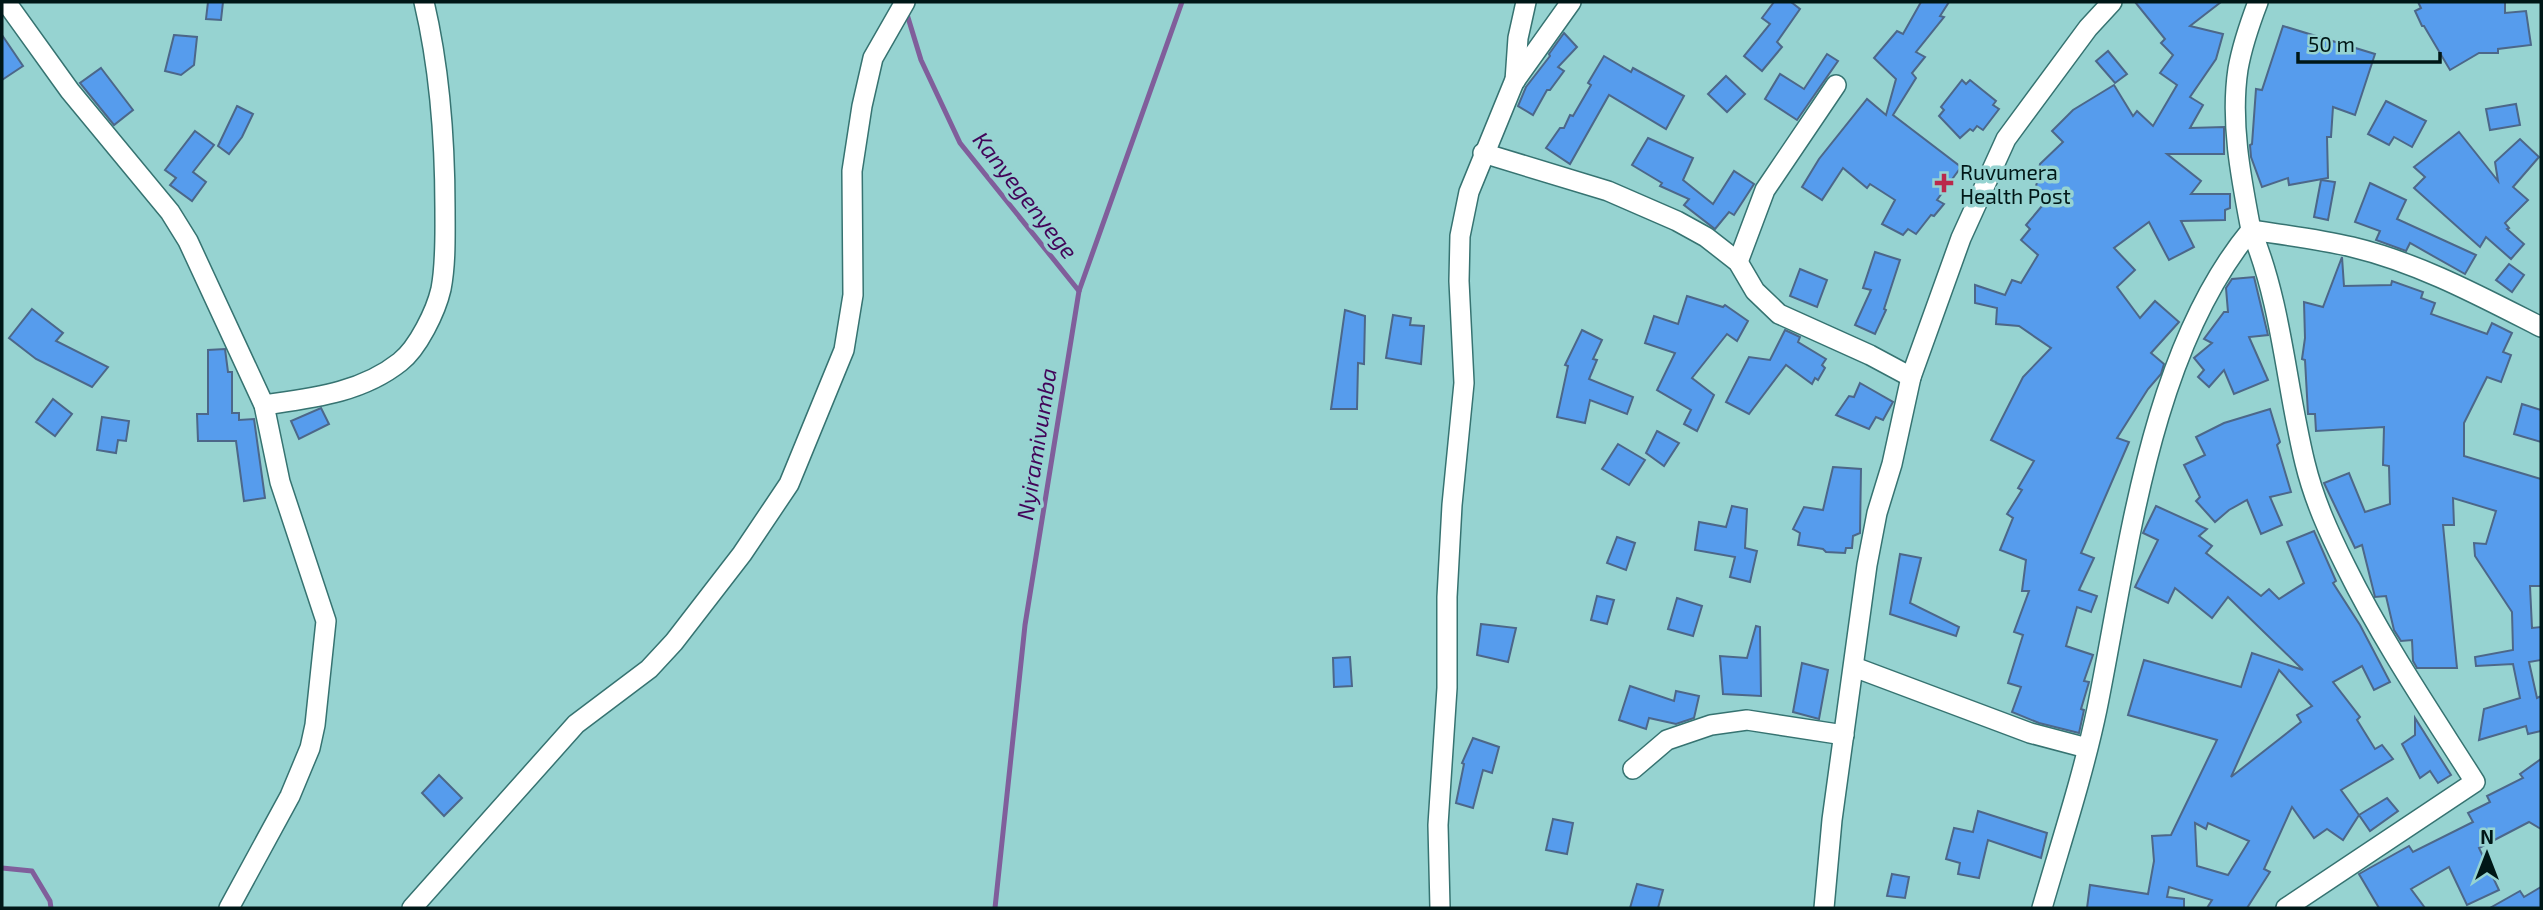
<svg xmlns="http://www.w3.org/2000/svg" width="2543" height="910" font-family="'Exo 2',sans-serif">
<rect width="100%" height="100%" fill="#96d3d1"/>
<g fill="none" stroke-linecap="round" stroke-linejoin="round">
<g stroke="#805e9b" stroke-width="5">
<polyline points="906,11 921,60 960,143 1079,291"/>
<polyline points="2,868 32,871 50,901 51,908"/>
<polyline points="995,908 1025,625 1079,291 1182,2"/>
</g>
</g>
<g fill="#569ced" stroke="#4c6789" stroke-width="2" fill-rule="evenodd">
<polygon points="208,2 223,2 221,20 206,19"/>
<polygon points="1774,2 1791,2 1800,9 1777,42 1782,47 1762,71 1744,56 1770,24 1762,18"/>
<polygon points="1921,2 1949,2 1940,16 1944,17 1916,52 1925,57 1912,73 1916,78 1893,115 1961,167 1937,200 1944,204 1934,216 1931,215 1916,234 1908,229 1903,235 1882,224 1895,200 1870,184 1867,188 1843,168 1822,200 1802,187 1819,159 1867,99 1886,115 1896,79 1874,58 1897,31 1903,34"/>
<polygon points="2135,2 2221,2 2190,26 2223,34 2216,59 2190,97 2203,105 2190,128 2224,127 2224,154 2167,154 2201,181 2191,194 2230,194 2230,208 2225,210 2225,220 2181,221 2194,247 2169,260 2149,222 2114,248 2135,270 2117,287 2140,318 2155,301 2179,322 2151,353 2164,364 2161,374 2148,389 2117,438 2129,442 2081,553 2094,558 2079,590 2097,596 2091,612 2077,607 2066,646 2093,655 2084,681 2089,682 2081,709 2084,710 2079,733 2039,723 2012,712 2021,687 2008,683 2023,635 2014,632 2029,591 2022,591 2026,560 2000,550 2013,518 2007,514 2022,490 2018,488 2034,461 1991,440 2023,377 2051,348 2019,326 1996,324 1997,308 1975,303 1975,285 2005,295 2012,280 2021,283 2038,255 2021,240 2030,229 2026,225 2047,200 2034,198 2040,164 2063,142 2052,131 2073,110 2114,85 2133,116 2137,111 2153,126 2177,85 2160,73 2173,55 2161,43 2165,39"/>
<polygon points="2418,2 2505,2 2505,13 2526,11 2531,45 2498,49 2498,53 2479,53 2450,70 2424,26 2422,26 2415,11 2421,8"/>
<polygon points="2283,26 2375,54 2355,115 2333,107 2331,137 2327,137 2328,178 2289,185 2288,178 2262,187 2251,157 2250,145 2252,144 2256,89 2262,90"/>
<polygon points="1564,33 1577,47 1558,67 1564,71 1550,90 1547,90 1533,115 1518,106 1526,87 1550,56 1549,54"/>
<polygon points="2,35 23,66 2,80"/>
<polygon points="174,35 197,37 194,65 181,75 165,71"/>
<polygon points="2108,51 2127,74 2115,83 2096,61"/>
<polygon points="1827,54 1838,61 1797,120 1765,99 1780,74 1804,89"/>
<polygon points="1604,56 1631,72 1633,68 1684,96 1666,129 1609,95 1570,164 1546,148 1560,128 1564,128 1570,115 1573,116 1591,85 1588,83"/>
<polygon points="101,68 133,110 114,125 80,83"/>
<polygon points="1726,76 1745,94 1727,112 1708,94"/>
<polygon points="1962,80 1966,84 1970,80 1996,101 1993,105 1999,109 1983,130 1977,126 1973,131 1970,129 1960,138 1939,116 1944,110 1941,107"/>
<polygon points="2386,101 2426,121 2412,147 2394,137 2389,145 2368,134"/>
<polygon points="2516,104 2520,125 2490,130 2486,109"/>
<polygon points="237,106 253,114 242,137 229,154 218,146"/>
<polygon points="195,131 214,145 193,172 206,182 192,201 170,185 176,178 165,170"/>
<polygon points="2459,132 2498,181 2495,162 2520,139 2539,157 2513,187 2528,200 2505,223 2509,228 2507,229 2524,244 2511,259 2486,237 2480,247 2414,188 2425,177 2414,167"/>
<polygon points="1648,138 1693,158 1683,180 1713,204 1734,171 1754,184 1734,215 1729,212 1715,229 1684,205 1689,199 1660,186 1662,183 1632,165"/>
<polygon points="2321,180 2335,182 2328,220 2314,217"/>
<polygon points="2370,183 2406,200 2397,219 2476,255 2465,274 2410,243 2406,251 2376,240 2380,231 2355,222"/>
<polygon points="1875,252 1900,260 1884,309 1886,310 1875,334 1855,325 1871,290 1863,288"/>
<polygon points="2342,257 2344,286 2391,285 2392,281 2423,292 2421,298 2435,303 2431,314 2487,334 2492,323 2512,333 2503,352 2511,355 2501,382 2487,377 2464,423 2464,456 2541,479 2541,586 2530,586 2532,628 2541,627 2541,660 2529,662 2537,698 2541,696 2541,731 2528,734 2526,726 2479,740 2484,709 2520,698 2513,664 2476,666 2475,657 2513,650 2512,612 2475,556 2474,543 2486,544 2496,511 2453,498 2454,525 2443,525 2457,668 2417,668 2413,661 2412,640 2401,641 2394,630 2386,596 2375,597 2362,545 2355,548 2324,483 2349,473 2365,512 2390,504 2389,466 2383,465 2384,427 2316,431 2315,414 2308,414 2305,360 2302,359 2305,338 2304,302 2323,307"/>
<polygon points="2509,264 2524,275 2512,292 2496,280"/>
<polygon points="1800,269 1827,280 1817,307 1790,296"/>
<polygon points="2254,277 2268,335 2249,337 2268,380 2234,394 2224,370 2209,387 2198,377 2204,370 2194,358 2212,343 2204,339 2224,312 2228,312 2226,288 2232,279"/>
<polygon points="1687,296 1723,307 1725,305 1748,321 1737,341 1727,334 1692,378 1714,395 1697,431 1684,424 1691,410 1657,390 1675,353 1645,343 1654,316 1678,324"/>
<polygon points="32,309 63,333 56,341 108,367 92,387 36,359 9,338"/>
<polygon points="1345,310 1365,316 1364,364 1358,363 1357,409 1331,409"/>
<polygon points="1393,315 1411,318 1410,325 1424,326 1421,364 1386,358"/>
<polygon points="1582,330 1602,340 1593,359 1597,360 1589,379 1633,397 1627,414 1590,400 1585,423 1557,417 1568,366 1565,365"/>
<polygon points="1785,330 1800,337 1798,342 1826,359 1822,365 1825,368 1818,380 1815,378 1812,384 1786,365 1749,414 1726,402 1749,357 1770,360"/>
<polygon points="225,349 228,372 232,372 232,413 239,413 239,420 254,419 265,498 244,501 236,441 198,441 197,414 208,414 208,350"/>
<polygon points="1860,383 1893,402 1883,420 1876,417 1869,429 1836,415 1849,396 1854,397"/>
<polygon points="53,399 72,414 55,436 36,422"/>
<polygon points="2522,404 2541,410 2541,442 2514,434"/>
<polygon points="321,408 329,424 299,439 291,421"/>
<polygon points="2270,409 2280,442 2277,445 2291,492 2270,497 2282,525 2261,534 2247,500 2229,510 2215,522 2196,501 2200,497 2184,465 2205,455 2196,437 2224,423"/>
<polygon points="102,417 129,421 126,441 118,440 116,453 97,450"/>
<polygon points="1657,431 1679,443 1664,466 1646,453"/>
<polygon points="1618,444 1645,460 1629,485 1602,469"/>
<polygon points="1833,467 1861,469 1860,533 1853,536 1852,548 1846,548 1845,553 1826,552 1823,549 1798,545 1800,533 1793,529 1804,507 1823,510"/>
<polygon points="1732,506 1747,509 1745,548 1757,551 1750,582 1730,577 1735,557 1695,550 1699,522 1726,527"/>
<path d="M 2156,506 L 2207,529 L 2199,536 L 2212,546 L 2206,553 L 2261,596 L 2269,589 L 2279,599 L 2304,583 L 2287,542 L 2314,531 L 2336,581 L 2333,583 L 2360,625 L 2390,682 L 2374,690 L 2362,666 L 2333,682 L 2360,717 L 2357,720 L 2375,749 L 2382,745 L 2393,759 L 2341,790 L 2359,815 L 2343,840 L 2327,829 L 2314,838 L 2292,807 L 2264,869 L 2270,872 L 2247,908 L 2207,908 L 2212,900 L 2169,887 L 2167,897 L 2184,899 L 2184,908 L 2087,908 L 2090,885 L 2148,894 L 2154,861 L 2152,836 L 2171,835 L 2217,740 L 2128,715 L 2144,660 L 2241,687 L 2252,653 L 2303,670 L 2228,597 L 2212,618 L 2175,588 L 2168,603 L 2135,587 L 2158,540 L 2143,533 ZM 2279,670 L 2312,706 L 2297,715 L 2301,722 L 2231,777 ZM 2195,823 L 2206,829 L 2208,823 L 2249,841 L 2228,875 L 2197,866 Z"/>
<polygon points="1617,537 1635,543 1626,570 1607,563"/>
<polygon points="1900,554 1921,558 1910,603 1959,627 1956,636 1890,614"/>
<polygon points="1597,596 1614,600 1607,624 1591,620"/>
<polygon points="1677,598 1702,606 1693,636 1668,629"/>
<polygon points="1481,624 1516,628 1508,662 1477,655"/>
<polygon points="1756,626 1760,627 1761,696 1723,694 1720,656 1747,658"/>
<polygon points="1350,657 1352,686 1334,687 1333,658"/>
<polygon points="1802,663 1828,670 1819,719 1793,712"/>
<polygon points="1630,686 1674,701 1676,691 1699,696 1694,718 1676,724 1649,718 1646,729 1619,720"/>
<polygon points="2415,718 2451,775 2438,783 2430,771 2420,778 2402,744 2415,735"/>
<polygon points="1473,738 1499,747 1492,773 1483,770 1473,808 1456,803 1464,764 1462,763"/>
<polygon points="2541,759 2541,829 2529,822 2479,848 2499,890 2467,905 2449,867 2411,889 2425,908 2379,908 2359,874 2409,846 2413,852 2473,822 2468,813 2490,802 2487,796 2523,778 2520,774"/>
<polygon points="439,775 462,798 444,816 422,793"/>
<polygon points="2387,798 2398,811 2370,831 2359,815"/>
<polygon points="1978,811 2047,833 2041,858 1988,840 1979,878 1958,874 1960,863 1946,859 1954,828 1973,832"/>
<polygon points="1553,819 1573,823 1567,854 1546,850"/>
<polygon points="1892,874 1909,877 1905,898 1887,896"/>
<polygon points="1637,884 1663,890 1658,908 1630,908"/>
<polygon points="2541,887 2541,908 2490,908 2520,891 2524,897"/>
</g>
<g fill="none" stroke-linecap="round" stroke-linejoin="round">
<g stroke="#367371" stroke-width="22">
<g id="street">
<polyline points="6,2 70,91 170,212 188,241 264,405 280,482 326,621 315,725 310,748 290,796 229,908"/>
<polyline points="1515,81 1518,38 1526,2"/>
<polyline points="1483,153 1608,191 1677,221 1706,237 1738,262 1755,291 1779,314 1870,355 1911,377"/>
<path d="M 2251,230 C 2282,304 2286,386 2305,463 C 2314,500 2329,533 2346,567 C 2383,642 2430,711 2475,782 L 2286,908"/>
<path d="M 2251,230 C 2285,235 2319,239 2352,247 C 2419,263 2480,296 2541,327"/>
<polyline points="1738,262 1765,190 1836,85"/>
<path d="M 264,405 C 312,398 361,393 400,362 C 418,348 436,311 441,289 C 446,263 445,235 445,209 C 445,138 440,70 424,2"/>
<polyline points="1854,667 2030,733 2087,748"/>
<polyline points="1633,769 1667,740 1711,725 1747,720 1844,735"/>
<polyline points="412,908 576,724 649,669 674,642 742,554 789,484 844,350 853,295 852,171 862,106 873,58 905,2"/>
<polyline points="1440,908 1438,825 1447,688 1447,597 1452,505 1464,383 1459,281 1460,236 1469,192 1514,82 1571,2"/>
<polyline points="1824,908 1832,820 1867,565 1877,513 1892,464 1911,377 1961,238 2006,139 2088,28 2112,2"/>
<path d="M 2042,908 C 2061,842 2083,776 2097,709 C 2128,556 2149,353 2251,230 C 2241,178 2230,122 2238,69 C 2242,46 2250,23 2258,2"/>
</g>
</g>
<use href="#street" stroke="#fff" stroke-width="19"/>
</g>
<path fill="#ba294b" stroke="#96d3d1" stroke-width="2.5" d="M1940.5 172.5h7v7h7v7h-7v7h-7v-7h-7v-7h7z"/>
<g text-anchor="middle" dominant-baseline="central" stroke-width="7" stroke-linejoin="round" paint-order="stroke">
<g font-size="21" fill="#001717" stroke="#96d3d1" text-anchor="start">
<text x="1960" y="171">Ruvumera<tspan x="1960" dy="24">Health Post</tspan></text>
</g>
<g font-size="23" font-style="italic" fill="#420559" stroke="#96d3d1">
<text transform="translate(1026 195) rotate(52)">Kanyegenyege</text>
<text transform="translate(1036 444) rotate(-81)">Nyiramivumba</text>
</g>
</g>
<rect width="2543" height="910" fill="none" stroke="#001717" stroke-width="7"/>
<g transform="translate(2487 854)" stroke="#96d3d1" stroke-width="5" paint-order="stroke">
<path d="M0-5L12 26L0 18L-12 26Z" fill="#001717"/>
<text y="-10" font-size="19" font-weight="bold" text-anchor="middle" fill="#001717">N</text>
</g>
<path d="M2298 52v10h142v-10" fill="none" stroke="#001717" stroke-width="3.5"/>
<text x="2308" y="52" font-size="21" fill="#001717" stroke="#96d3d1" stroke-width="5" paint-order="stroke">50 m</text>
</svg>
